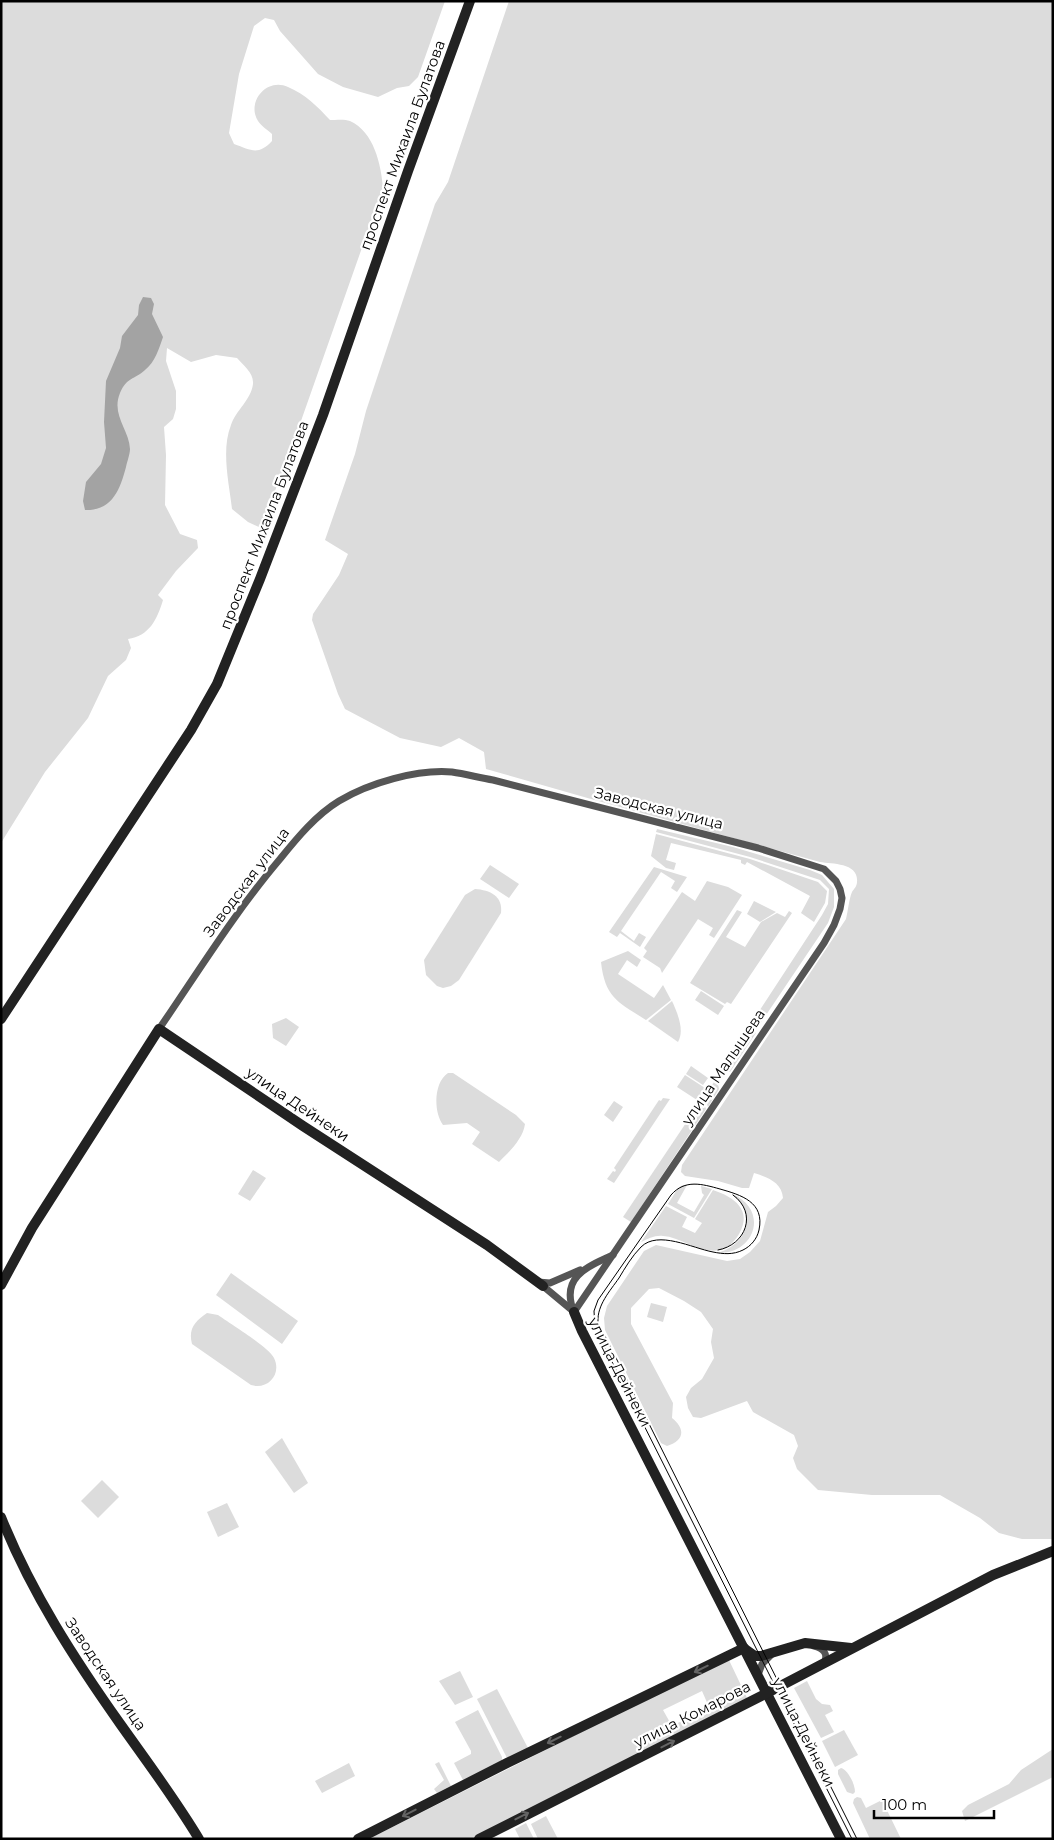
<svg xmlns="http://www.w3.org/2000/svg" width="1054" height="1840" font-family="Montserrat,sans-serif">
<rect width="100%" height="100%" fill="#fff"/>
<g fill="#dcdcdc" fill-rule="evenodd">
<path d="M 1,1 L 445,1 L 418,77 L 409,86 L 397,88 L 378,97 L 343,87 L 318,74 L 280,31 L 274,20 L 265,18 L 254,26 L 239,74 L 229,133 L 234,144 C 251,150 258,156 272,141 L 272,134 C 268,130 261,126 258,121 C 246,102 267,77 288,87 C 305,94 318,107 330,120 C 336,120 345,119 350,121 C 374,132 381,164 383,188 L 295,438 L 261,528 L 248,522 L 232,509 C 229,483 221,450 231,425 C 236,410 251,400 253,384 C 254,373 243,365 237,358 L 216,355 L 191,362 L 167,348 L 166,361 L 176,391 L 176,409 L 173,419 L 164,427 L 166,455 L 165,505 L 180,534 L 197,540 L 198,548 L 176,571 L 158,595 L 163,600 C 157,620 149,636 128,639 L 131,648 L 126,660 L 108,676 L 88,718 L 45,772 L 1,843 Z"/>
<path d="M 509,1 L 1053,1 L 1053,1539 L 1022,1539 L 999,1533 L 980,1518 L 940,1495 L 872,1495 L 818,1490 L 797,1469 L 793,1458 L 798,1446 L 794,1435 L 753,1412 L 747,1401 L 701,1418 L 693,1417 L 688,1408 L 686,1397 L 691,1388 L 702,1379 L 714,1358 L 711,1342 L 713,1329 L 701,1312 L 684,1301 L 659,1288 L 649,1289 L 631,1308 L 631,1324 L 673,1403 L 672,1418 C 686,1429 684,1441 667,1446 L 661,1443 L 605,1330 L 604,1318 L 607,1306 L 644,1251 L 656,1245 L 727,1261 L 740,1259 L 750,1252 L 760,1241 L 768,1212 L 776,1206 L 783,1198 C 782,1182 767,1177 754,1173 L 749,1188 L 742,1188 L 718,1181 L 685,1176 L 681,1172 L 682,1165 L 846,919 C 848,911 849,899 852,892 C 854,889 857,886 857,882 C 859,863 833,864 820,862 L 591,799 L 486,769 L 484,752 L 459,738 L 441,747 L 400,738 L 345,709 L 338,694 L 312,620 L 313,614 L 339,575 L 348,554 L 325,540 L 355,454 L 366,411 L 435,204 L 448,182 Z"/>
<polygon points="657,829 733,847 810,870 822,875 834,889 834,907 828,923 760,1024 752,1022 822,915 828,904 829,889 820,880 750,857 656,832"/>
<polygon points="656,834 750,859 818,882 827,891 825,903 814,922 801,913 810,896 747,862 745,865 741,863 741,860 671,843 666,860 676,863 674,870 666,868 651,856"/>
<polygon points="490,865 519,884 509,898 480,879"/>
<polygon points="654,867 687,877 677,892 671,888 675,881 661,872 621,931 634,941 639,933 646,937 640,947 620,933 617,937 609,932"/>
<polygon points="707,881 728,887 742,895 714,938 709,935 713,928 698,919 662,973 660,968 643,957 647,951 644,948 682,892 695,901"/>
<path d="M 475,889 C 490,890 503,896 501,913 L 459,980 L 451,986 L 443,988 L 437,986 L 426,975 L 424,960 L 465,895 Z"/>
<polygon points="754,901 776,912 760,922 747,914"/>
<polygon points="737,910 742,912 726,937 745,947 761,922 777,913 785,917 789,911 792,913 731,1004 727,1002 725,1004 690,983"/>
<path d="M 628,951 L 641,960 L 637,967 L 627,960 L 618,974 L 654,998 L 663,985 L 671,1000 L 646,1020 C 618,1002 605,998 601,962 Z"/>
<polygon points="701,991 724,1006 718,1015 695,1000"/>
<path d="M 672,1001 C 677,1012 685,1030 678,1042 L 648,1021 Z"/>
<polygon points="286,1018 299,1027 286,1046 273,1038 272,1024"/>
<polygon points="751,1028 756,1033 730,1072 723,1070"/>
<polygon points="691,1066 708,1078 703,1085 686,1074"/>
<path d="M 448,1073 L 453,1073 L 516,1115 L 525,1124 C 523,1139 509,1152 499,1162 L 472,1144 L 480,1132 L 467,1123 L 443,1125 C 433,1111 434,1082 448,1073 Z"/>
<polygon points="685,1075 705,1088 697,1100 677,1087"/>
<polygon points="714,1082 718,1084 719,1089 708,1107 704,1096"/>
<polygon points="663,1098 670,1099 614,1183 607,1179 613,1171 615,1172 616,1170 614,1168 659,1100 661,1101"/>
<polygon points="702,1099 706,1109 631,1222 623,1217"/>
<polygon points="614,1101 623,1107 613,1122 604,1115"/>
<polygon points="253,1170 266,1178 250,1201 238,1194"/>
<polygon points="683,1185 687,1185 677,1203 694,1212 704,1195 702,1193 701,1186 712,1189 694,1218 668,1204 678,1188"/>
<path d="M 713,1190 C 734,1197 753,1210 739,1234 C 736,1239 731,1245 726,1248 C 704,1258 683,1237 663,1236 C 655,1235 648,1239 641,1242 L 666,1206 L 687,1217 L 682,1227 L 695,1233 L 702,1223 L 695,1219 Z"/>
<path d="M 732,1194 C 769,1209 756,1254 718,1253 C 747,1244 758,1215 732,1194 Z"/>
<polygon points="231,1273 298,1321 282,1344 216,1295"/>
<polygon points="651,1303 667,1307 663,1322 647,1317"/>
<path d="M 207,1313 L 218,1315 C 229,1323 269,1347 274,1358 C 282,1374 268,1390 251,1385 L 192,1344 C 188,1329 195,1321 207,1313 Z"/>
<polygon points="282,1438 308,1483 294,1493 265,1452"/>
<polygon points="102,1480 119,1497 98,1518 81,1501"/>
<polygon points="227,1503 239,1527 218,1537 207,1512"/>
<path d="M 728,1658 L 748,1700 L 476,1839 L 369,1839 ZM 702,1691 L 709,1707 L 672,1726 L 663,1710 Z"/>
<polygon points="460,1671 473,1697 455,1705 439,1681"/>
<polygon points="807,1681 816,1699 822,1704 830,1705 833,1711 825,1715 834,1732 821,1738 794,1688"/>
<polygon points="497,1689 528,1748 507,1758 477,1699"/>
<polygon points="478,1710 502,1757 502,1761 463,1780 454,1763 471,1754 471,1751 455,1722"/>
<polygon points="844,1730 858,1755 835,1767 822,1741"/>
<polygon points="1053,1749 1053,1777 965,1821 962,1811 968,1805 1009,1784 1021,1770"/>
<polygon points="439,1762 451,1786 437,1793 434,1789 444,1780 435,1764"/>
<polygon points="349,1763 355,1776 322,1793 315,1781"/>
<path d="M 841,1768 C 848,1770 855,1784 855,1792 L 853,1794 L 847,1792 L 838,1774 L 838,1770 Z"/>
<polygon points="857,1797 861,1798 866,1808 882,1800 901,1839 870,1839 853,1803 854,1799"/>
<polygon points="546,1816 558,1839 538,1839 531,1824"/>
<polygon points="526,1823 534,1839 520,1839 515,1829"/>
</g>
<path fill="#a3a3a3" d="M 143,297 L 151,298 L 154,304 L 152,314 L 163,337 C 159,349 155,362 145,370 C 134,380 127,377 120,393 C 111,415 129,429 130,449 C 130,454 127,462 126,467 C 120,490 112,511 85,510 L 83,501 L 86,482 L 101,464 L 106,448 L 104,422 L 106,381 L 120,348 L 122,336 L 138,315 L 139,305 Z"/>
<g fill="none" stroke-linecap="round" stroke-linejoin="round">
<g stroke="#555" stroke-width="7">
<path d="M 159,1029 C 198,972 235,912 280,859 C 297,838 316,815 339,801 C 369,783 417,769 452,772 C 466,774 480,778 493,780 L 758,848 L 824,869 L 836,881 L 840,889 L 842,898 L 840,909 L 834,925 L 824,943 L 574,1312"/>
<polyline points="538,1282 550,1283 580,1270"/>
<polyline points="543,1286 573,1311"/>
<path d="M 574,1312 C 560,1278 586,1267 613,1255"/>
<path d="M 814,1646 C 823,1648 829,1654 824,1663"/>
<polyline points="758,1675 762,1664 771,1655"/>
</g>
<g stroke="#222" stroke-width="10">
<polyline points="1,1019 191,730 217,684 260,579 323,415 408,171 470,1"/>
<polyline points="1,1285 32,1228 159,1029 303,1126 487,1245 543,1286"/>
<polyline points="574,1312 582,1331 841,1839"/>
<path d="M 1,1517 C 31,1592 75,1660 121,1725 C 148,1763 175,1799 199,1839"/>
<polyline points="745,1649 755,1656 761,1656 805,1643 851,1648"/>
<polyline points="358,1839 507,1763 744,1648"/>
<polyline points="479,1839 767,1693 993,1575 1053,1551"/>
</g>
<g stroke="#000" stroke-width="1">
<path d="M 718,1250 C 746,1245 758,1213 733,1195"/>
<path d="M 852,1839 L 595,1328 L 594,1311 L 598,1300 L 671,1195 C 685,1179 702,1184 720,1189 C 741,1195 765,1202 759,1230 C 757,1239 751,1246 743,1250 C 733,1255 723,1254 713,1252 C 692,1248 658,1230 641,1247 C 632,1256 625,1268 619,1278 C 610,1291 597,1305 598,1322 L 857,1839"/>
</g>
</g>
<defs><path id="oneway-shaft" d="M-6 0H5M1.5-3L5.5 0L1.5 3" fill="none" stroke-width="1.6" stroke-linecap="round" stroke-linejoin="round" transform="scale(1.25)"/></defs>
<g stroke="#646464">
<use href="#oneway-shaft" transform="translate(701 1669) rotate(154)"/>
<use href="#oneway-shaft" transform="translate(554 1740) rotate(154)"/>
<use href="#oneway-shaft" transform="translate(668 1744) rotate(-27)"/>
<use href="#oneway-shaft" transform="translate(409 1813) rotate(153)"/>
<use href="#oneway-shaft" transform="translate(522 1816) rotate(-27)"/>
</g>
<g text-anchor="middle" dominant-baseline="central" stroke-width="4.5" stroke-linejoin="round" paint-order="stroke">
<g font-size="15" fill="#000" stroke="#fff">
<text transform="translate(402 145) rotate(-70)">проспект Михаила Булатова</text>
<text transform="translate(264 525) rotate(-69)">проспект Михаила Булатова</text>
<text transform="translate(659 808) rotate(14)">Заводская улица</text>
<text transform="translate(246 882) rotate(-53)">Заводская улица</text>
<text transform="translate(723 1067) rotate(-56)">улица Малышева</text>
<text transform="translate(298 1104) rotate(34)">улица Дейнеки</text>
<text transform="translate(620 1372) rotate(63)">улица Дейнеки</text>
<text transform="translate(106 1674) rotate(56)">Заводская улица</text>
<text transform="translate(692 1714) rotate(-27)">улица Комарова</text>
<text transform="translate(804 1732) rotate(63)">улица Дейнеки</text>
</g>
</g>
<rect width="1054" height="1840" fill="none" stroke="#000000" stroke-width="5"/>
<path d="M874 1810v8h120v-8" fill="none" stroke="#000000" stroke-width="2.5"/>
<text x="882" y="1810" font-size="15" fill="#000000" stroke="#ffffff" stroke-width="4" paint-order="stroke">100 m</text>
</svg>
